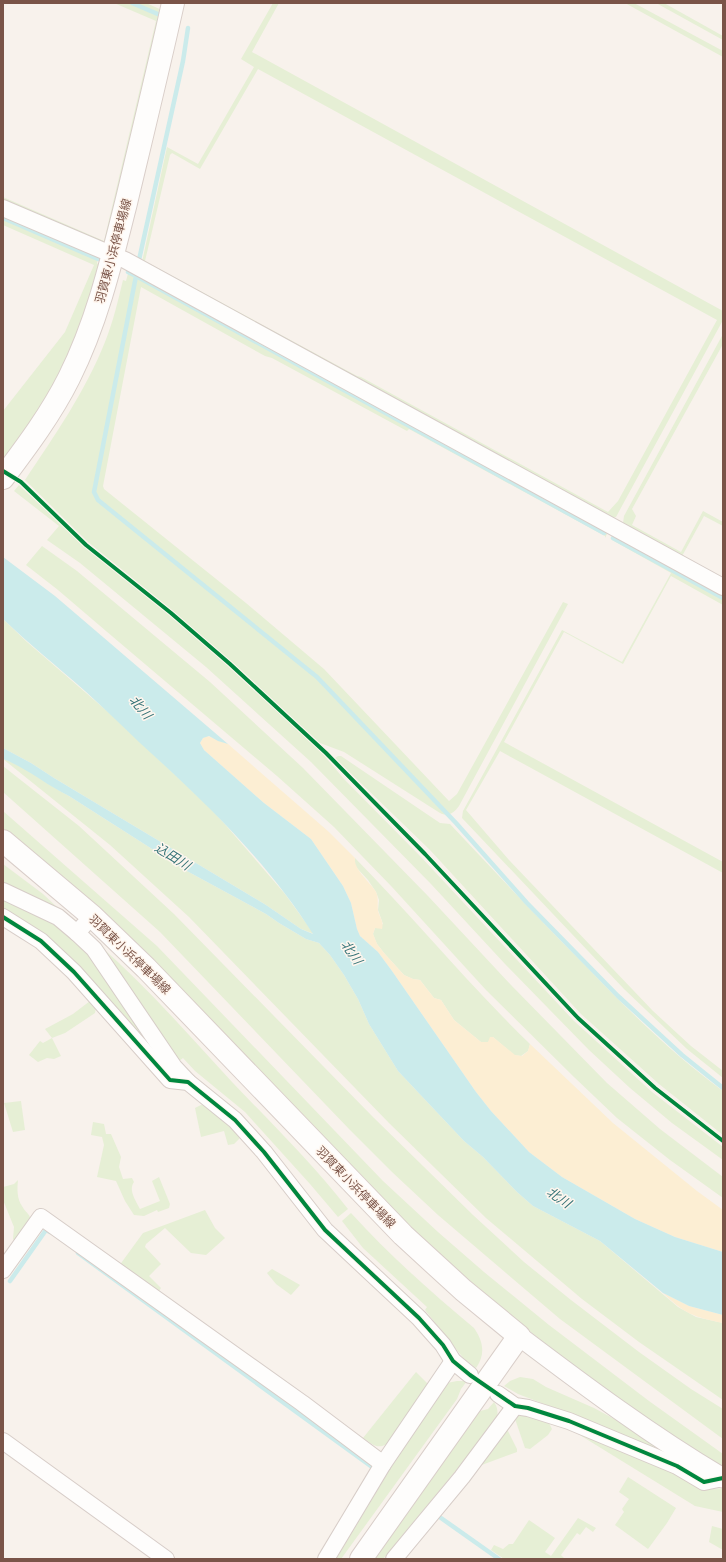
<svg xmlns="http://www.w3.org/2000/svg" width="726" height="1562" font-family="Manrope,'Noto Sans JP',sans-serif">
<rect width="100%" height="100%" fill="#f8f2ec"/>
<g fill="#e6efd5" fill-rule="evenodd">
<polygon points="114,3 146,3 162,10 106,244 3,202 3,197 104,241 156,21"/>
<path d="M 273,3 L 279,3 L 252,52 L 723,311 L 723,320 L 616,517 L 609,519 L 142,262 L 167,147 L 198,164 L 254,67 L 241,59 ZM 258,69 L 717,320 L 618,501 L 608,512 L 361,377 L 357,376 L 145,261 L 170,155 L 172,153 L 200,169 Z"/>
<polygon points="625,3 634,3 723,51 723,57"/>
<polygon points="656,3 664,3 723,36 723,40"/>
<polygon points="3,213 99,255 97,263 100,267 90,307 56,385 3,461 3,411 65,332 94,265 3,225"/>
<path d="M 129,270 L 608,532 L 605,538 L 605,536 L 409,429 L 407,431 L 272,358 L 265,356 L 141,287 L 103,486 L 104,489 L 246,603 L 324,669 L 449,801 L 457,794 L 563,602 L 568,604 L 459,806 C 454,813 448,817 440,813 L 344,752 L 320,743 L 232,662 L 167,606 L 88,542 L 25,480 C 55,435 85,392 105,342 C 113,322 118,301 123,280 L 126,281 Z"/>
<polygon points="723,334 723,344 632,509 636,516 632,525 681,552 703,511 723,522 723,526 704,516 681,558 626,527 623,523 624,516"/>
<polygon points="19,485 84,546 170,615 229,666 322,753 344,779 421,857 574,1021 652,1092 723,1147 723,1160 672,1123 630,1088 589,1050 505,964 431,884 311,762 206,667 80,563 47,540 59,526 14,491"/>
<polygon points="614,536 723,593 723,605 671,576 623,664 564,632 504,742 723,862 723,873 500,751 466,810 509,860 653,1011 691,1046 723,1071 723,1078 687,1049 624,989 462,818 463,811 562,630 622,662 671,573 612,540"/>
<polygon points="42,546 77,571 210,682 303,768 428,896 511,985 607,1083 660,1129 723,1177 723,1198 670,1160 617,1118 574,1077 486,990 392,887 334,827 277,776 106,631 58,590 26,565"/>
<polygon points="3,619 27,642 115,718 207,805 223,822 285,894 314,934 301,929 266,905 54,778 31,763 3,748"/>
<path d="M 338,756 L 341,756 L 440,823 L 450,824 C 493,870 537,917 582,962 C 626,1008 671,1053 723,1091 L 723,1135 L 659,1084 L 581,1014 L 430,850 L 335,758 Z"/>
<path d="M 3,759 C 27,766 47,785 69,796 L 185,870 L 266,914 L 279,923 L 306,939 L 319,943 L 330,955 L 344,975 L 358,999 L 369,1024 L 398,1071 L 464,1141 L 483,1157 L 517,1192 L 533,1206 L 600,1241 L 678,1307 L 696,1317 L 723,1323 L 723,1400 L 639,1342 L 582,1299 L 486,1218 L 389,1123 L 189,917 L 110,845 Z"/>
<polygon points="3,766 79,826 174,914 373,1117 473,1215 524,1262 571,1300 639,1352 691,1389 723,1409 723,1439 560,1319 438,1215 392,1172 350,1130 160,932 3,792"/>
<polygon points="3,811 157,946 383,1181 438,1232 484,1272 549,1325 649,1401 723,1454 723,1468 628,1405 579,1370 498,1306 429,1247 55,871 3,828"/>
<path d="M 355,858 C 415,919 469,985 530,1044 L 528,1051 L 521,1056 L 514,1055 L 493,1037 L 488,1042 L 481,1042 L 454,1020 L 441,1000 L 434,998 L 420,980 L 413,979 L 404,975 L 384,953 L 377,944 L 373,934 L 375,928 L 383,924 L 378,910 L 379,900 L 376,892 L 368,880 L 356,867 L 354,863 Z"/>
<polygon points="3,864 43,894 62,912 3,883"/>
<polygon points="3,898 55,923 86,951 167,1069 80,966 46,935 3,908"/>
<path d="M 97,943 C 146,986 189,1035 233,1083 C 272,1124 313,1164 348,1209 L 338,1217 L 310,1184 L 245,1112 L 195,1071 L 183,1058 L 178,1062 Z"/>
<polygon points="90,1001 96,1008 95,1013 65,1033 52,1038 61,1056 54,1059 47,1058 38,1062 29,1055 40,1041 43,1043 52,1038 45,1029 73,1014"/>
<polygon points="21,1101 25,1130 13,1132 4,1103"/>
<polygon points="203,1104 229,1125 240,1138 234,1144 228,1145 224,1131 201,1137 195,1108"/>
<path d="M 93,1122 L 104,1124 L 106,1134 L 111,1134 L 121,1157 L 119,1167 L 123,1179 L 132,1178 L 134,1182 C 128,1190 136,1201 140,1209 L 160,1201 L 152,1181 L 159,1177 L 170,1204 L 169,1208 L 158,1212 L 157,1210 L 144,1216 L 134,1215 L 125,1201 L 116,1181 L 97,1177 L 104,1145 L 102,1137 L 91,1135 Z"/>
<path d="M 18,1180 C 17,1189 17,1199 22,1206 C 25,1212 30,1214 31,1220 L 15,1242 L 13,1239 L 14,1227 L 3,1200 L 3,1187 L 14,1184 Z"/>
<polygon points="205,1210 215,1228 225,1238 206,1255 191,1253 165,1228 146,1244 145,1247 161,1264 149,1276 161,1288 157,1294 119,1266 143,1233"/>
<path d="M 351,1213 C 389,1255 431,1292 474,1328 C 483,1341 486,1354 476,1368 L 464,1359 L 425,1310 L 427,1307 L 363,1248 L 342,1221 Z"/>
<polygon points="272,1269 300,1285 291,1295 276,1284 267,1273"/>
<path d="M 416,1372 L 429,1385 L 389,1443 C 377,1450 374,1445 363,1438 Z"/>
<polygon points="520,1377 533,1379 546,1387 594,1408 631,1428 679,1460 570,1414 518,1394 504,1386 510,1381"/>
<polygon points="457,1381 467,1381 461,1389 457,1399 341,1559 336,1559 395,1461 447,1383"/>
<path d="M 494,1402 C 499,1409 498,1416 495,1423 L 383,1559 L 368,1559 L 476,1412 L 488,1409 Z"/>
<polygon points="518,1416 529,1416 549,1423 552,1429 548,1435 530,1449 525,1448 515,1419"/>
<polygon points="507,1429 517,1449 517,1452 479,1466"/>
<polygon points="570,1429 674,1472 703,1490 723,1488 723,1512 695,1506"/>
<polygon points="628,1477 676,1508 667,1523 648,1549 615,1525 624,1512 622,1509 629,1499 619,1492"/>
<polygon points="578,1518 596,1528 593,1532 586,1527 580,1535 577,1533 561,1555 565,1559 504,1559 491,1550 494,1545 503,1549 509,1544 513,1544 529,1520 555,1538 545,1552 551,1556"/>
<polygon points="712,1526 723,1529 723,1550 709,1542"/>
</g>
<g fill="#fceed3">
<path d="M 206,736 C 210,736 222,742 228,744 L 329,832 L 355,858 C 353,869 370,882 376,892 C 379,899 377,904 378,911 C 380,918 384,922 382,929 L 375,928 L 373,934 L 377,944 L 384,953 L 404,975 L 413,979 L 420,980 L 434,998 L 441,1000 L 454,1020 L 481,1042 L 488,1042 L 490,1037 L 493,1037 L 515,1055 L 522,1056 L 528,1051 L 530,1044 L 613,1123 L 697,1191 L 723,1210 L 723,1252 L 675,1237 L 635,1219 L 562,1177 L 529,1152 L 491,1111 L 476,1092 L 392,971 L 378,952 L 360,936 L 357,929 L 351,903 L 343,886 L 311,839 L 264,803 L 204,750 L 200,743 L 203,738 Z"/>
<path d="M 663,1293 L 689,1306 L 723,1315 L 723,1323 C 694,1317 685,1314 663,1293 Z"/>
</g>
<path fill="#cbebeb" d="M 3,557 L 55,596 L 228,744 L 218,741 L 209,736 L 203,738 L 200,743 L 204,750 L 264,803 L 311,839 L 343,886 L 351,903 L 357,929 L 360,936 L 378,952 L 392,971 L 476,1092 L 491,1111 L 529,1152 L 562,1177 L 635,1219 L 675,1237 L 723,1252 L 723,1315 L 689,1306 L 663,1293 L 600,1241 L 533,1206 L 517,1192 L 483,1157 L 464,1141 L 398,1071 L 369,1024 L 358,999 L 344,975 L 330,955 L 319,943 L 306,939 L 279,923 L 266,914 L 185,870 L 69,796 C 46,785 27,768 3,759 L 3,748 L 31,763 L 54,778 L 266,905 L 301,929 L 313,934 C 267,861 204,801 140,743 C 122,726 104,708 85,691 C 58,667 29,644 3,619 Z"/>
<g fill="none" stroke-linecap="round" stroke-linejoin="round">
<g stroke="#cbebeb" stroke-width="4.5">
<polyline points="132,3 160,15"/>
<polyline points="3,218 98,259"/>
<polyline points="139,260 183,61 188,28"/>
<polyline points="128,272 136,276 94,492 98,500 317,677 456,823 527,903 618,996 682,1055 723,1088"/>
<polyline points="136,275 136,276 604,533"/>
<polyline points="613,538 723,598"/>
<polyline points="78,1253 372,1467"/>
<polyline points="10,1281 46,1230 50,1232"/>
<polyline points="441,1518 499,1559"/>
</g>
<g stroke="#d7cdc8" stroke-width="18">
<g id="minor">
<polyline points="3,208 125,260 723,587"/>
<polyline points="3,891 58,917 77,933 84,925"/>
<polyline points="3,917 41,941 74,972 170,1080 188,1082 235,1120 264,1152 325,1230 419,1318 443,1345 453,1361 470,1375"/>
<polyline points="77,933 94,949 174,1067 188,1082"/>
<polyline points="3,1270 41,1217 302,1403 383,1464"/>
<polyline points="498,1394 515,1406 528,1408 569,1421 677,1466 704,1482 723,1478"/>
<polyline points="3,1441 166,1559"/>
<polyline points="326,1559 383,1464 453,1361"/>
<polyline points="394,1559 462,1477 515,1406"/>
</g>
</g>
<g stroke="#d7cdc8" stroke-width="21">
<path id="tertiary" d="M 519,1336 C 585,1386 652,1436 723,1478"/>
</g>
<g stroke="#d9cec9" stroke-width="24">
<g id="secondary">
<path d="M 3,478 C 27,446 51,414 69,378 C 97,322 111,263 126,203 C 142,136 158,70 173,3"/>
<polyline points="3,841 92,916 146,968 403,1235 463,1290 519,1336 361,1559"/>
</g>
</g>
<use href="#minor" stroke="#fefdfc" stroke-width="16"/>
<use href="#tertiary" stroke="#fefdfc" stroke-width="19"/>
<use href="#secondary" stroke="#fefdfc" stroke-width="22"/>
<g stroke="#fff6ee" stroke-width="6">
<g id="cycleway">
<polyline points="3,471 21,482 86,545 171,613 230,664 326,753 425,854 578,1018 655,1088 723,1141"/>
<polyline points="3,917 41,941 74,972 170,1080 188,1082 235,1120 264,1152 325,1230 419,1318 443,1345 453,1361 470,1375 515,1406 528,1408 569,1421 677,1466 704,1482 723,1478"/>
</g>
</g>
<use href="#cycleway" stroke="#00873e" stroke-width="4"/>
</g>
<g text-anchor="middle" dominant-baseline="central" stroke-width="3" stroke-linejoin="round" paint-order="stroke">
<g font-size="12" fill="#7a5448" stroke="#fff6ee">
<text transform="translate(113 251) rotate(-75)">羽賀東小浜停車場線</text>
<text transform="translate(130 954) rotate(44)">羽賀東小浜停車場線</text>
<text transform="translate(356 1187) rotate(46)">羽賀東小浜停車場線</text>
</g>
<g font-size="13" font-style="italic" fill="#377579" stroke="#fff6ee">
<text transform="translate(141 707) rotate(50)">北川</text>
<text transform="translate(173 856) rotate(32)">込田川</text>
<text transform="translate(352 952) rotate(55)">北川</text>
<text transform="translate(559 1197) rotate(34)">北川</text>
</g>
</g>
<rect width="726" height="1562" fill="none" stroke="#7a5448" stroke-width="8"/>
</svg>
